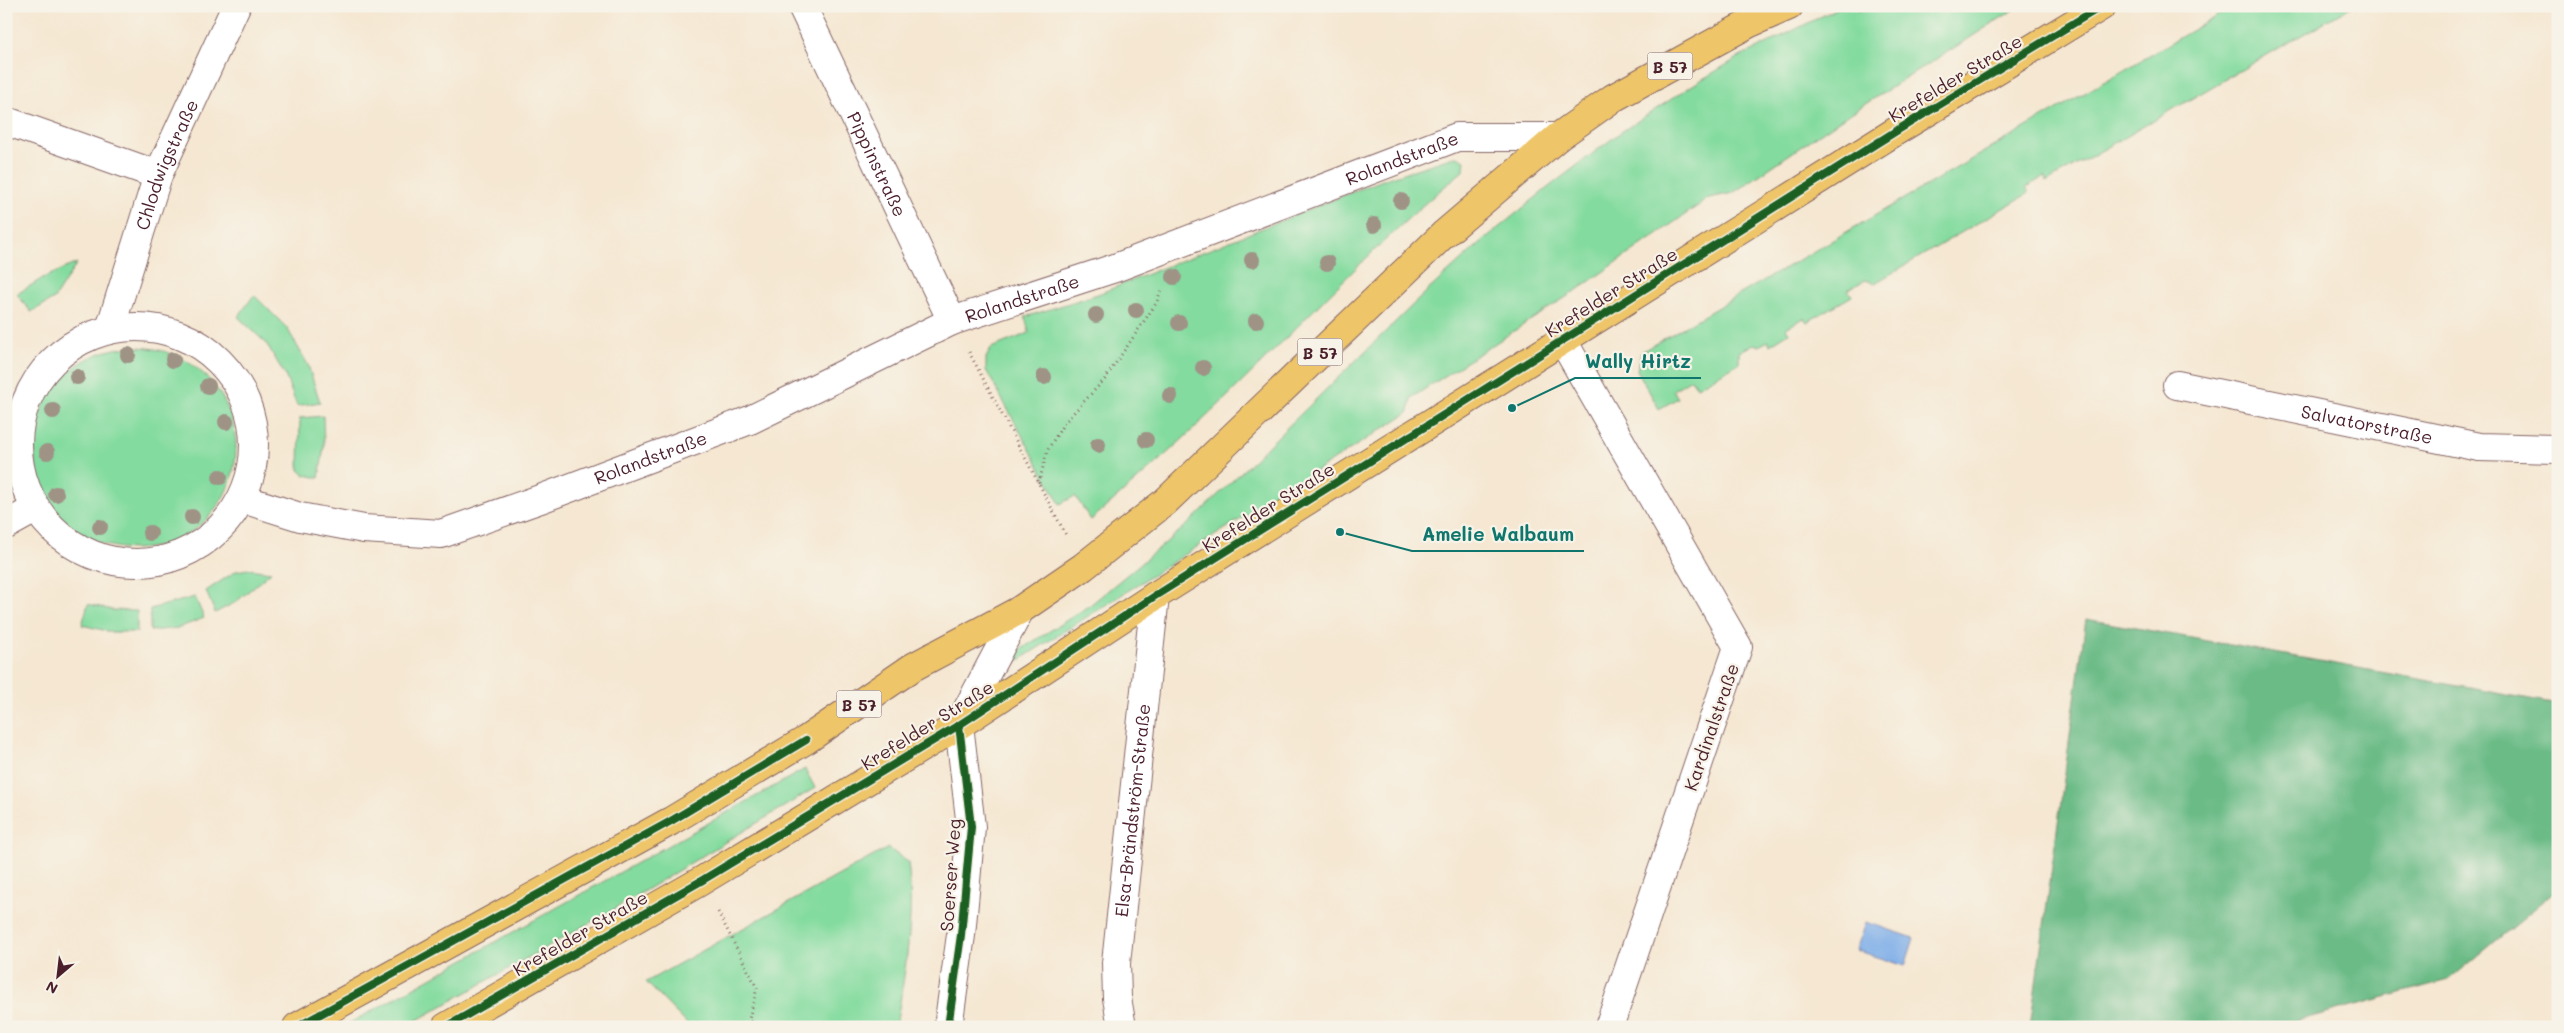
<svg xmlns="http://www.w3.org/2000/svg" width="2564" height="1033" font-family="Mali,sans-serif">
<rect width="100%" height="100%" fill="#f7f3e8"/>
<filter id="ink" filterUnits="userSpaceOnUse"><feTurbulence type="fractalNoise" baseFrequency=".02" numOctaves="2"/><feDisplacementMap in="SourceGraphic" scale="10" xChannelSelector="R" yChannelSelector="G"/><feConvolveMatrix kernelMatrix="1 2 1 2 8 2 1 2 1" color-interpolation-filters="sRGB"/></filter>
<filter id="wash" filterUnits="userSpaceOnUse"><feTurbulence type="fractalNoise" baseFrequency=".0096" numOctaves="4" result="noise"/><feDisplacementMap in="SourceGraphic" scale="20" xChannelSelector="R" yChannelSelector="G"/><feGaussianBlur stdDeviation="1.12" result="paint"/><feColorMatrix in="noise" values="0 0 0 0 0 0 0 0 0 0 0 0 0 0 0 0 0 1.4 0 .05"/><feComposite in="paint" operator="in"/></filter>
<g filter="url(#wash)">
<rect width="100%" height="100%" fill="#f5e7d1"/>
<g fill="#83db9f" stroke="#667d65">
<polygon points="1842,6 1851,6 1858,11 1870,6 2020,6 1840,120 1733,193 1709,198 1577,290 1411,398 1409,412 1016,662 1011,660 1012,655 1089,606 1187,525 1425,293 1487,237 1550,186 1621,132 1696,83 1738,58"/>
<polygon points="2234,6 2352,6 2047,182 2044,177 2026,187 2029,193 1875,283 1865,280 1848,290 1852,296 1807,322 1804,318 1786,328 1789,333 1770,345 1768,341 1759,346 1754,344 1739,352 1739,363 1697,387 1691,379 1673,390 1678,398 1659,409 1637,370 1641,352"/>
<path d="M 1457,156 L 1465,160 L 1464,170 C 1365,251 1281,348 1187,435 C 1156,464 1123,492 1091,520 L 1075,496 L 1060,504 L 986,370 L 986,358 L 991,348 L 1029,333 L 1025,317 L 1098,294 L 1385,179 Z"/>
<polygon points="77,263 54,299 31,312 17,294 43,278"/>
<polygon points="254,295 287,328 308,365 320,402 297,406 285,375 266,343 238,317"/>
<circle cx="135" cy="448" r="101"/>
<polygon points="323,416 324,447 319,478 305,475 299,470 300,418"/>
<polygon points="248,569 271,572 236,602 215,613 206,591 236,571"/>
<polygon points="195,597 204,618 178,628 150,631 150,609"/>
<polygon points="88,604 112,610 137,611 137,632 111,632 82,625"/>
<polygon points="805,769 815,788 616,908 405,1027 343,1027"/>
<path d="M 888,848 L 908,862 C 915,920 905,970 896,1027 L 690,1027 L 646,982 Z"/>
</g>
<polygon fill="#6abb86" stroke="#5a6d58" points="2086,619 2558,704 2558,889 2449,980 2274,1027 2030,1027"/>
<polygon fill="#7eade8" stroke="#64668a" points="1866,922 1914,938 1905,966 1856,950"/>
</g>
<g filter="url(#ink)">
<g fill="none" stroke-linecap="round" stroke-linejoin="round">
<g stroke="#866565" stroke-width="30">
<g id="minor">
<path id="s1" d="M 802,6 L 952,321"/>
<polyline points="6,121 158,175"/>
<circle cx="136" cy="445" r="118"/>
<path id="s2" d="M 110,329 L 158,175 L 236,6"/>
<polyline points="1563,341 1738,647 1609,1027"/>
<path id="s3" d="M 2177,385 L 2479,447 L 2558,449"/>
<path id="s4" d="M 243,499 L 300,517 L 364,529 L 441,534 L 543,498 L 750,420 L 952,321 L 1115,268 L 1457,137 L 1558,137"/>
<polyline points="6,525 35,509"/>
<polyline points="948,1027 961,935 971,827 959,725 1020,610"/>
<path id="s5" d="M 1122,1027 L 1117,998 L 1116,963 L 1155,596"/>
</g>
</g>
<g stroke="#866565" stroke-width="30">
<g id="major">
<polyline points="297,1027 671,821 806,740 913,667 1020,610 1083,567 1165,502 1443,235 1558,137 1613,98 1748,24 1789,6"/>
<polyline points="446,1027 701,881 959,725 1155,596 1901,128 2102,6"/>
</g>
</g>
<g stroke="#866565" stroke-width="3" stroke-dasharray="1 4" stroke-linecap="butt">
<polyline points="969,352 1066,535"/>
<polyline points="1039,483 1047,451 1064,423 1105,379 1157,302 1161,290"/>
<polyline points="718,912 757,988 749,1019 757,1027"/>
</g>
<use href="#minor" stroke="#fff" stroke-width="28"/>
<use href="#major" stroke="#eec569" stroke-width="28"/>
<g stroke="#f7f3e8" stroke-width="11">
<g id="cycleway">
<polyline points="297,1027 671,821 806,740"/>
<polyline points="446,1027 701,881 959,725 1155,596 1901,128 2102,6"/>
<polyline points="948,1027 961,935 971,827 959,725"/>
</g>
</g>
<use href="#cycleway" stroke="#1b5e20" stroke-width="8"/>
</g>
<g fill="#9f9386">
<circle cx="1401" cy="201" r="8"/>
<circle cx="1374" cy="225" r="8"/>
<circle cx="1252" cy="260" r="8"/>
<circle cx="1327" cy="263" r="8"/>
<circle cx="1174" cy="277" r="8"/>
<circle cx="1136" cy="310" r="8"/>
<circle cx="1096" cy="315" r="8"/>
<circle cx="1256" cy="321" r="8"/>
<circle cx="1179" cy="323" r="8"/>
<circle cx="128" cy="355" r="8"/>
<circle cx="173" cy="360" r="8"/>
<circle cx="1203" cy="368" r="8"/>
<circle cx="77" cy="377" r="8"/>
<circle cx="1044" cy="377" r="8"/>
<circle cx="208" cy="386" r="8"/>
<circle cx="1170" cy="396" r="8"/>
<circle cx="53" cy="411" r="8"/>
<circle cx="226" cy="422" r="8"/>
<circle cx="1146" cy="440" r="8"/>
<circle cx="1098" cy="445" r="8"/>
<circle cx="47" cy="452" r="8"/>
<circle cx="220" cy="477" r="8"/>
<circle cx="56" cy="494" r="8"/>
<circle cx="192" cy="517" r="8"/>
<circle cx="100" cy="527" r="8"/>
<circle cx="150" cy="533" r="8"/>
</g>
</g>
<g text-anchor="middle" dominant-baseline="central" stroke-width="4.5" stroke-linejoin="round" paint-order="stroke">
<g fill="#f7f3e8" stroke="#7e5f64" stroke-width="1">
<rect x="1647.5" y="52.5" width="45" height="27" rx="4"/>
<rect x="1297.5" y="338.5" width="45" height="27" rx="4"/>
<rect x="836.5" y="690.5" width="45" height="27" rx="4"/>
</g>
<g font-size="16" font-weight="bold" fill="#4a1f2b">
<text x="1670" y="66">B 57</text>
<text x="1320" y="352">B 57</text>
<text x="859" y="704">B 57</text>
</g>
<g font-size="18" fill="#4a1f2b" stroke="#f7f3e8">
<text transform="translate(1955 78) rotate(-31)">Krefelder Straße</text>
<text stroke="none"><textPath href="#s4" startOffset="1235">Rolandstraße</textPath></text>
<text stroke="none"><textPath href="#s1" startOffset="175">Pippinstraße</textPath></text>
<text stroke="none"><textPath href="#s2" startOffset="174">Chlodwigstraße</textPath></text>
<text transform="translate(1611 292) rotate(-32)">Krefelder Straße</text>
<text stroke="none"><textPath href="#s4" startOffset="830">Rolandstraße</textPath></text>
<text stroke="none"><textPath href="#s3" startOffset="194">Salvatorstraße</textPath></text>
<text stroke="none"><textPath href="#s4" startOffset="425">Rolandstraße</textPath></text>
<text transform="translate(1268 507) rotate(-32)">Krefelder Straße</text>
<text transform="translate(927 725) rotate(-32)">Krefelder Straße</text>
<text transform="translate(1711 727) rotate(-71)">Kardinalstraße</text>
<text stroke="none"><textPath href="#s5" startOffset="218">Elsa-Brändström-Straße</textPath></text>
<text transform="translate(950 875) rotate(-86)">Soerser Weg</text>
<text transform="translate(580 933) rotate(-30)">Krefelder Straße</text>
</g>
</g>
<path fill="none" stroke="#0f766e" stroke-width="2" d="M1512 408L1575 378H1701M1340 532L1412 551H1584"/>
<g fill="#0f766e" stroke="#f7f3e8" stroke-width="2">
<circle cx="1512" cy="408" r="5"/>
<circle cx="1340" cy="532" r="5"/>
</g>
<g font-size="19" text-anchor="middle" font-weight="bold" fill="#0f766e" stroke="#f7f3e8" stroke-width="4.5" stroke-linejoin="round" paint-order="stroke">
<text x="1638" y="368">Wally Hirtz</text>
<text x="1498" y="541">Amelie Walbaum</text>
</g>
<rect width="2564" height="1033" fill="none" stroke="#f7f3e8" stroke-width="25"/>
<g transform="translate(58 976) rotate(208)" stroke="#f7f3e8" stroke-width="4" paint-order="stroke">
<path d="M0-4L9 19L0 12L-9 19Z" fill="#4a1f2b"/>
<text y="-8" font-size="14" font-weight="bold" text-anchor="middle" fill="#4a1f2b">N</text>
</g>
</svg>
